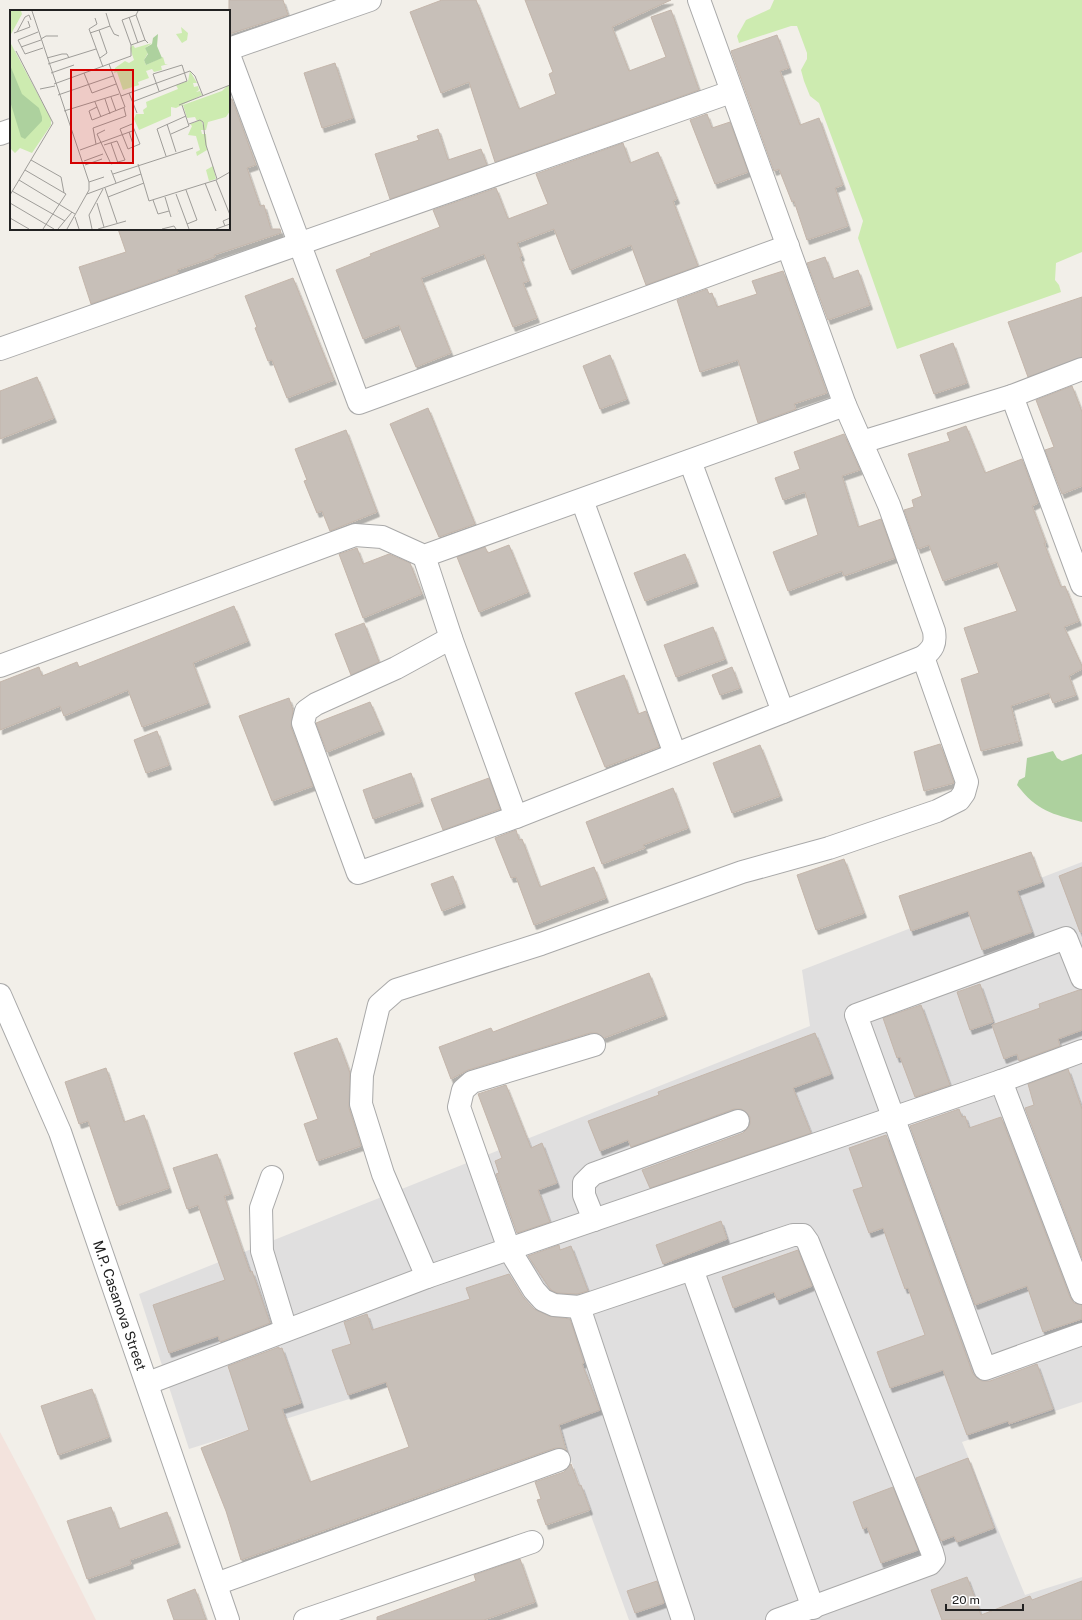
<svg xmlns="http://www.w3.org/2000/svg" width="1082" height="1620" font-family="'Public Sans',sans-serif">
<defs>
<filter id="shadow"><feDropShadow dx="2.5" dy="4.5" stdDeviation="0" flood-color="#0004"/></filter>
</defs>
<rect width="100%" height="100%" fill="#f2efe9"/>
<polygon fill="#e0dfdf" points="1082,862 1082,1402 962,1442 1025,1595 1082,1577 1082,1620 629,1620 528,1343 189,1449 139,1294 810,1026 802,970"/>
<polygon fill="#f3e3dd" points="0,1432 35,1498 96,1620 0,1620"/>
<polygon fill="#cdebb0" points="774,0 1082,0 1082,252 1056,263 1055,280 1059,285 1061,292 897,349 858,238 863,221 819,103 810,96 804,81 801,70 807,59 807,53 797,26 791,26 739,43 737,36 746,20 770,9"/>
<path fill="#add19e" d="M 1053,751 L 1057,758 L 1062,761 L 1082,754 L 1082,822 C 1052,814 1037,811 1017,785 L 1019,780 L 1025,777 L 1027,758 Z"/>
<g fill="#c7bfb8" stroke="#c4b6ab" filter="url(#shadow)">
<polygon points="229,0 283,0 288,15 229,34"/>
<polygon points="442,0 476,0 519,109 556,94 549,74 553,72 525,0 671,0 612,27 629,71 666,57 651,17 671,10 699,90 495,162 469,82 441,93 410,12"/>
<polygon points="777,35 789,68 780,71 800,125 819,118 843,185 835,188 848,226 807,240 794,201 792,202 779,169 774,171 731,51"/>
<polygon points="335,63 353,118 322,128 304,73"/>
<polygon points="229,99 232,99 256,165 247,168 260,206 264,205 271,229 280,229 281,233 214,255 215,257 177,270 178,273 91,304 79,267 126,252 118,229 229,229"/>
<polygon points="707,114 712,128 730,122 748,172 715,184 690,120"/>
<polygon points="438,129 448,160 481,149 487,165 390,199 375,154 419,140 417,136"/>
<polygon points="623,143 630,163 658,152 677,199 673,201 698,266 646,285 631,245 570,270 554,229 517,243 522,256 520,257 529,281 523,283 537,318 513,327 484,254 421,278 451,353 416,367 399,325 363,339 336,270 371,256 370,254 440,227 433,210 496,188 508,219 548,204 536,174"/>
<polygon points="825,257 833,279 858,270 870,305 828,320 807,263"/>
<polygon points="783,271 827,393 794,404 796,409 758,423 738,360 700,372 677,300 707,289 709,294 712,293 717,307 757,294 752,281"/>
<polygon points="293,278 334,380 287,398 272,360 268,361 255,328 257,327 245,296"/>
<polygon points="1082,297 1082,357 1028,377 1008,322"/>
<polygon points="953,343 967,383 934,394 920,355"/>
<polygon points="610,355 627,399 600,409 583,366"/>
<polygon points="37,377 54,418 0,439 0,391"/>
<polygon points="1072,386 1082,412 1082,486 1062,494 1045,450 1054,447 1036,400"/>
<polygon points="428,408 475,524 439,537 390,424"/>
<polygon points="966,426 985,473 1022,459 1038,503 1032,506 1046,543 1044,543 1061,587 1065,586 1079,621 1064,627 1082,666 1082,669 1069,676 1076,695 1053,703 1049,693 1011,706 1020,741 981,751 961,679 979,673 964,628 1017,611 997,562 943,581 929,545 918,549 904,510 914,507 912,500 922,496 908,454 950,441 947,433"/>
<polygon points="346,430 377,512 330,531 322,511 317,513 304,481 307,480 295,449"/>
<polygon points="844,434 860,470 842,476 858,527 881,519 895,558 844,576 842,571 788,591 773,552 818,535 805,492 783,500 775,478 800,469 794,452"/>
<polygon points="509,545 528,592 479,612 457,557 485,547 488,553"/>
<polygon points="357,548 363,564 389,554 410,563 422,594 363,618 339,554"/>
<polygon points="685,554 696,582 645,601 634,573"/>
<polygon points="234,606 248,641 193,663 208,703 142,727 128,690 64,716 60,706 0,730 0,682 39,667 42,676 77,662 79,667"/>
<polygon points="364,623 379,662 351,675 335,634"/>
<polygon points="713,627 725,659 676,677 664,645"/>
<polygon points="732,667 740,688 720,695 712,675"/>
<polygon points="624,675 638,714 646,711 659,747 605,767 575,693"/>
<polygon points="289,698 293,710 291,727 313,786 272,801 239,716"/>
<polygon points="370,702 382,730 327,752 316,723"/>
<polygon points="157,731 169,765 146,773 134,740"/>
<polygon points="940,744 954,783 924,791 914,752"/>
<polygon points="760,745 780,796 732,813 713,763"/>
<polygon points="411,773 421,802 373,819 363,790"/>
<polygon points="489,778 500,809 443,830 431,799"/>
<polygon points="673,788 688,828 643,845 645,848 602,864 586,822"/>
<polygon points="516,830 519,840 522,839 540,887 594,867 606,898 534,925 516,877 511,878 495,838"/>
<polygon points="1031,852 1042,882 1017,891 1032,932 982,950 968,911 911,931 899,896"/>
<polygon points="844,859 864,913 816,930 797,875"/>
<polygon points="1082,867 1082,932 1080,932 1059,876"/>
<polygon points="453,876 463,903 442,911 431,884"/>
<polygon points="649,973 665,1015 604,1038 597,1033 590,1033 468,1070 451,1079 439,1047 491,1028 493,1032"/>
<polygon points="980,984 993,1022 970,1030 957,992"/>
<polygon points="1079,990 1082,990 1082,1030 1058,1039 1060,1046 1019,1061 1017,1054 1004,1059 992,1025 1040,1008 1039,1004"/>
<polygon points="921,1005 950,1085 915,1097 900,1057 897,1058 883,1018"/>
<polygon points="815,1033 831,1074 793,1088 811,1133 650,1188 642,1170 743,1133 747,1129 750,1124 750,1117 746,1112 741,1109 734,1109 631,1147 628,1140 600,1151 588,1121 659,1095 658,1092"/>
<polygon points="337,1038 350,1073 349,1108 361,1146 317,1161 304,1124 318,1119 294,1053"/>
<polygon points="106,1068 124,1122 144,1115 169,1188 117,1206 88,1121 79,1124 65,1082"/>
<polygon points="1068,1069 1082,1109 1082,1258 1025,1108 1034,1105 1028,1084"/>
<polygon points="506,1085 531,1148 542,1143 557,1183 538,1190 550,1222 517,1233 496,1174 499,1173 495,1161 502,1158 478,1094"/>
<polygon points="959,1109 962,1117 965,1116 969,1128 1001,1117 1070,1297 1074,1303 1082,1305 1082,1319 1043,1332 1027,1286 975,1305 910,1126"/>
<polygon points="886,1135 973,1374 977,1378 982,1381 990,1381 1037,1364 1053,1409 1009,1424 1008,1421 967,1435 943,1370 890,1388 877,1352 925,1335 908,1288 905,1289 883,1228 869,1233 853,1190 863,1187 849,1148"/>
<polygon points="217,1154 231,1194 224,1196 250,1272 252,1271 270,1323 220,1342 218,1336 169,1353 153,1305 225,1280 198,1205 187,1209 173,1168"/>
<polygon points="721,1221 727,1239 663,1264 656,1245"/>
<polygon points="559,1245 560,1250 571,1246 588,1291 577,1294 557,1293 551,1290 528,1256"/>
<polygon points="798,1250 812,1286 777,1300 774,1292 733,1308 722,1277"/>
<polygon points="509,1274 523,1297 534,1309 549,1316 570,1319 584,1363 582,1364 600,1410 559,1425 566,1450 561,1448 555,1448 241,1560 226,1511 201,1448 249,1430 228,1366 279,1347 279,1349 282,1348 301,1403 282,1409 310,1482 409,1447 386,1382 348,1395 332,1350 351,1344 344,1322 367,1314 372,1330 470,1299 466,1288"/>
<polygon points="92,1389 109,1437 58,1455 41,1406"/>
<polygon points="968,1458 994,1528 957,1542 954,1536 941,1541 916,1478"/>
<polygon points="571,1464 579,1486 581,1485 590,1510 546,1525 537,1500 541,1499 535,1482 564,1472"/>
<polygon points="893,1487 918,1550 881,1563 867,1527 863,1529 853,1502"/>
<polygon points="111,1507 119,1529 167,1512 178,1543 130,1560 131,1564 87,1579 67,1521"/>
<polygon points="520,1559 535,1602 484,1620 377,1620 377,1617 476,1581 474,1575"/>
<polygon points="967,1577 981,1615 1030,1596 1032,1600 1082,1581 1082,1620 942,1620 931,1590"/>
<polygon points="657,1581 664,1603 635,1613 627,1591"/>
<polygon points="195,1589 206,1620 174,1620 167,1600"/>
</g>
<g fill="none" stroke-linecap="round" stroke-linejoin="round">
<g stroke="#a9a9a9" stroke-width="24">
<g id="minor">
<polyline points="229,49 370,0"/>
<polyline points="229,55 359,403 788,246"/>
<polyline points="0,134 11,130"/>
<polyline points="0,349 731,92"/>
<polyline points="1012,396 1082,585"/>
<polyline points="862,442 1012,396 1082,369"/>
<polyline points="690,461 783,712"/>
<polyline points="582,500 675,754"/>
<polyline points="424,556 451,638 516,817"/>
<path d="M 451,638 L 396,668 L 316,704 L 306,711 L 303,723 L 358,873 L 516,817 L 923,657 C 933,649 936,644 934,631 L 889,505 L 845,405 L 699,0"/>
<polyline points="0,666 355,535 382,537 424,556 845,405"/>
<polyline points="1082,978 1066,938 856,1015 985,1369 1082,1334"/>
<polyline points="594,1045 472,1082 463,1090 459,1107 509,1249 534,1290 543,1300 554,1305 579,1307 793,1235 803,1235 808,1242 932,1552 934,1559 930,1564 777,1620"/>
<polyline points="1001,1081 1082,1293"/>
<polyline points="272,1177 261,1208 262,1251 286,1330"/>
<polyline points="594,1220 584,1195 584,1183 593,1174 738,1121"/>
<polyline points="692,1269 813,1608"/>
<polyline points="427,1277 383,1174 361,1104 362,1075 379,1005 396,990 541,944 742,872 829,848 937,811 959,800 964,793 967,782 923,657"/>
<polyline points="579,1307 683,1620"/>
<polyline points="148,1383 427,1277 1001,1081 1082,1051"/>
<polyline points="216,1584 559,1460"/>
<polyline points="305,1620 532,1542"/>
</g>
</g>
<g stroke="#a9a9a9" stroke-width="24">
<g id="tertiary">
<path id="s1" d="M 0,995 L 60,1132 L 228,1620"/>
</g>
</g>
<use href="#minor" stroke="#fff" stroke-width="22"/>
<use href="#tertiary" stroke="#fff" stroke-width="22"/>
</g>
<g text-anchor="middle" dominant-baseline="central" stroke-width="3" stroke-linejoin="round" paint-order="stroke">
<g font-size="14" fill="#222" stroke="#fff">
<text stroke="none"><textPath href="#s1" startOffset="333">M.P. Casanova Street</textPath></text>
</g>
</g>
<g transform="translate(10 10)">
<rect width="220" height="220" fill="#f2efe9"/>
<path d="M 0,1 L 11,1 L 12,4 L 0,26 ZM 171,17 L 178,23 L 177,30 L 172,33 L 166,24 L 172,23 ZM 0,32 L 41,109 L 41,115 L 22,143 L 10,138 L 5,143 L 0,138 ZM 142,33 L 135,38 L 138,43 L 134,50 L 136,55 L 153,47 L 155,54 L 158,54 L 151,56 L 152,60 L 144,62 L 142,59 L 136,61 L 139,68 L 128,72 L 129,75 L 113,80 L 107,62 L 104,63 L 105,58 L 115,51 L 119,53 L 124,50 L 120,38 L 123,35 L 125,38 ZM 180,61 L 187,73 L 183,73 L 184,77 L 188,76 L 189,80 L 186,82 L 190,81 L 192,85 L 166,98 L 161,97 L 161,106 L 129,120 L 124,109 L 126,104 L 134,104 L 133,100 L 137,97 L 136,92 L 168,79 L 166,75 L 178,71 ZM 217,76 L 220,76 L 220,101 L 216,107 L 198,112 L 196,120 L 191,120 L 192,124 L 196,124 L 197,140 L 187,146 L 186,142 L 190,140 L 186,126 L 178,125 L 182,116 L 180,114 L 191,110 L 194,118 L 193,112 L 190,110 L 187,111 L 185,107 L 177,108 L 173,95 L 212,81 ZM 203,156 L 206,169 L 199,171 L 196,160 Z" fill="#cdebb0"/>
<path d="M 148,24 L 147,36 L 152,48 L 136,55 L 134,50 L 138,44 L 135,38 L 142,34 L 143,28 ZM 0,55 L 12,84 L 29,98 L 32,107 L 32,111 L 15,129 L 11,127 L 0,91 Z" fill="#add19e"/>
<path fill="none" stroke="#9f9d99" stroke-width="1" d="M 22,1 L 79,172 L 79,180 L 57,219M 126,5 L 135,30 L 138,33M 119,7 L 128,33M 85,8 L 87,14 L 79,19 L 93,57M 100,16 L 104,24 L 109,26M 89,20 L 100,16 L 96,3M 7,22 L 15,7 L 19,5 L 21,10M 28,22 L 8,30 L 15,44 L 33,38M 4,23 L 20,17 L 18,11M 80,23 L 89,20 L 97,43 L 90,48M 31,29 L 36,26 L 48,26M 121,35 L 135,30M 11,37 L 31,30M 37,48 L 52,44 L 57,44 L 59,48M 38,54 L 86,39M 41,63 L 64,55M 74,63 L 82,83 L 106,74M 44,74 L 121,46 L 121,35 L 112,10 L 126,5 L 128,1M 30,79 L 45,76M 119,83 L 127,103M 48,85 L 103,66M 111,86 L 180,61 L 185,66 L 193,86M 101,87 L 106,101M 95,89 L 100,104M 85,92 L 91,107M 122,92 L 177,71 L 172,55 L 143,64 L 149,81M 169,95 L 220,75M 87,97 L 79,101 L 82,110 L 115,97 L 99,54M 54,101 L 109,84M 122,114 L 130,134 L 118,139 L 110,119 ZM 157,114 L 166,142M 179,114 L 190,110 L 193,112 L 196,135 L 207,169M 119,122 L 124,137M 161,124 L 179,116 L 172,95M 101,133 L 108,153M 86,134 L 83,118 L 116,106 L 114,98M 94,135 L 107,131 L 115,150 L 101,154 L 87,124 L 95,120M 70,140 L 125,120M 156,146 L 147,119 L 176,106M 21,150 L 51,167 L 54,183M 74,151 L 93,144M 128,154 L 139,191 L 206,170 L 220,162M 75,155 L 92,149M 15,160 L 56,184 L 33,219M 101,160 L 106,173M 103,164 L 183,138M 9,170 L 65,204M 206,170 L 220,205M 79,172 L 94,167M 195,173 L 206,201M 95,178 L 107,213M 176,180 L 187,210 L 177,214M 2,181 L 55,211M 77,184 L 131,164M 166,184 L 179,219M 0,185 L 43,113 L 6,41M 98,187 L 134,173M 155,187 L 161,207M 143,190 L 148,204 L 159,201M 0,193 L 44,219M 87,193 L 94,217M 65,207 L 69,219M 0,208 L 19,219M 215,216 L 213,211 L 220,208M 48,219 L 62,202M 82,219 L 79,205 L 93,179M 88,219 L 116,211M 152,219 L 164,216 L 166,219M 206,219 L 220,214"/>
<path fill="#d40000" fill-opacity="0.15" stroke="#d40000" stroke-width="2" d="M 61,60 L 123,60 L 123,153 L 61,153 Z"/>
<rect width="220" height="220" fill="none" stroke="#222" stroke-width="2"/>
</g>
<path d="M946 1604v6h77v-6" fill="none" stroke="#222222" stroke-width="2"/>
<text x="952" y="1604" font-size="12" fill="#222222" stroke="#ffffff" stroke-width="3" paint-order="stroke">20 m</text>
</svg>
